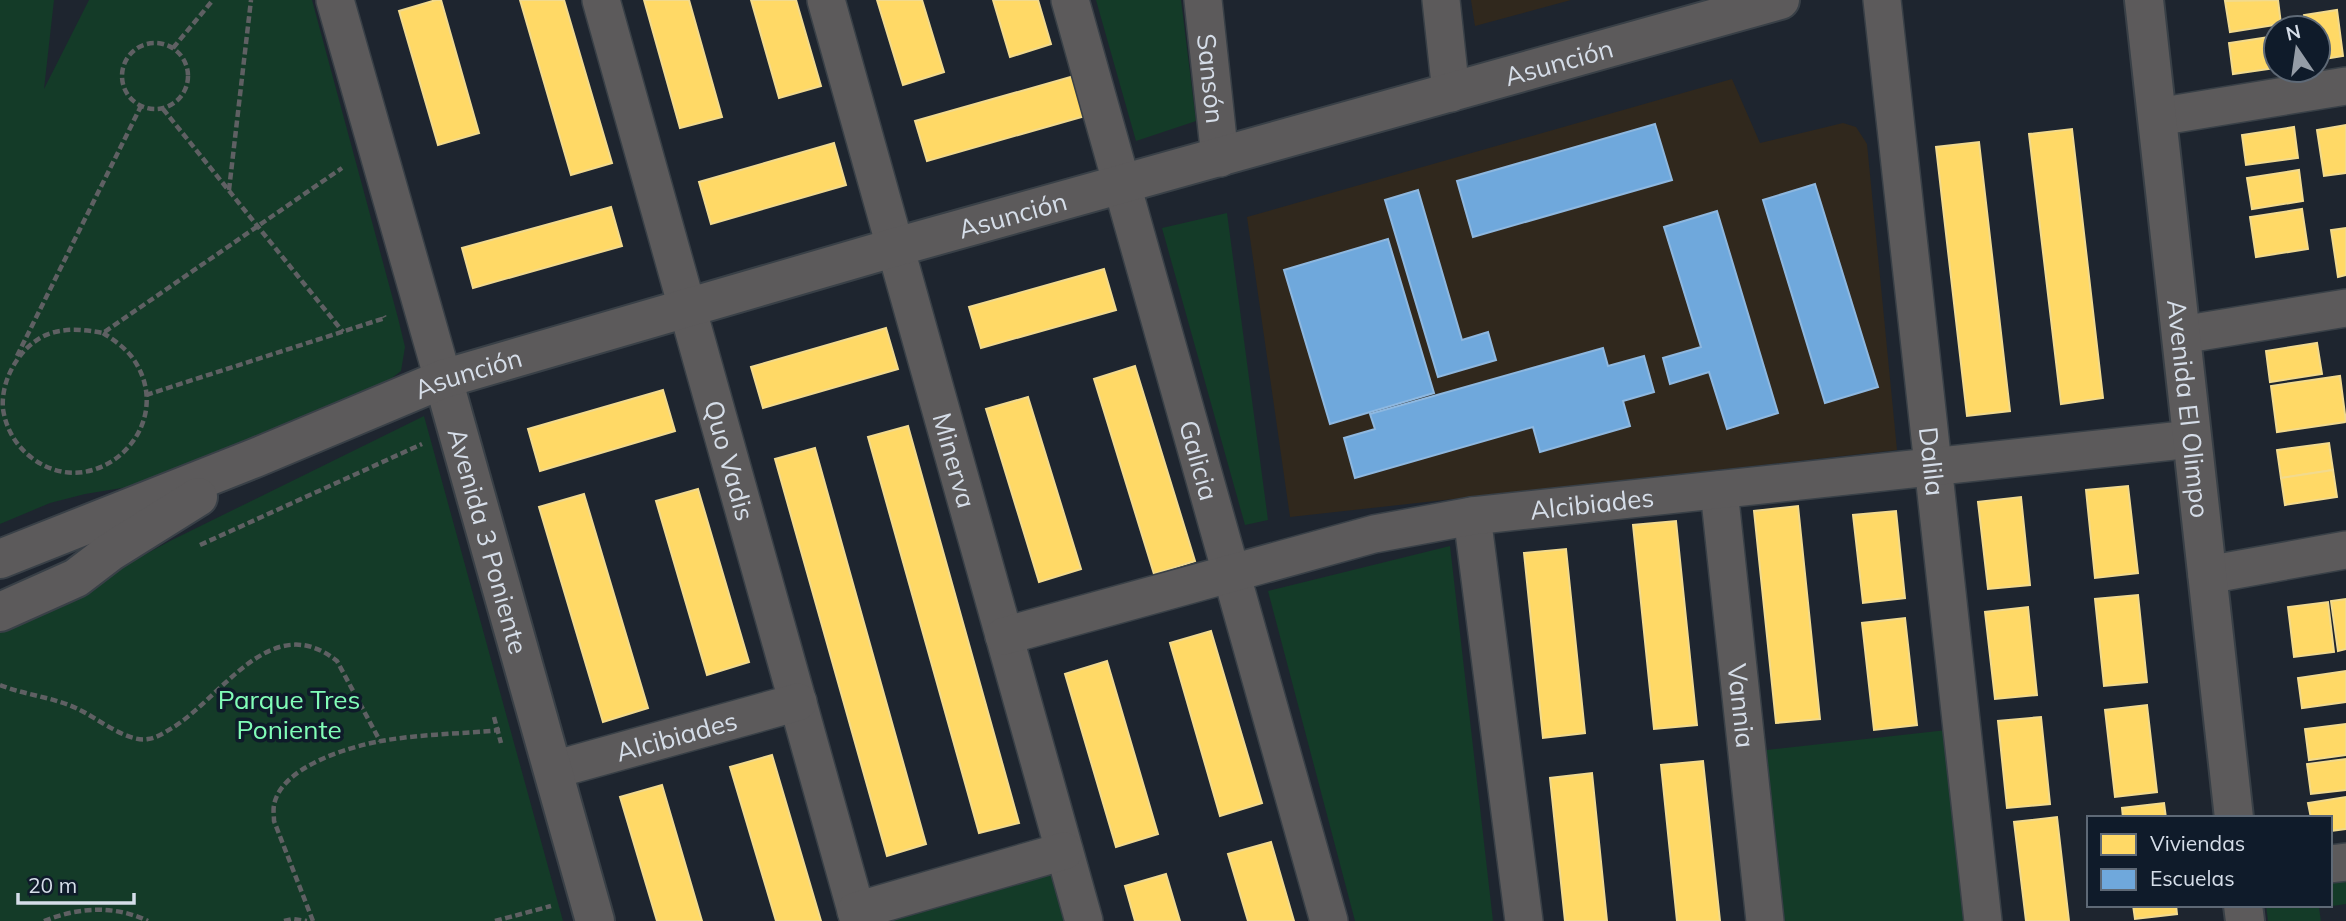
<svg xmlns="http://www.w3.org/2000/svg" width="2346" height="921" font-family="Mulish,sans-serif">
<rect width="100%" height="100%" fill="#1e252f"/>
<g fill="#30281d">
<polygon points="1471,0 1571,0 1475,26"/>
<polygon points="1732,79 1760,143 1843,123 1856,127 1867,144 1897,450 1290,517 1247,217"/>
</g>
<g fill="#143b28">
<polygon points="0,0 54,0 44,89 89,0 312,0 398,318 405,347 401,371 383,385 152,483 85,494 50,503 0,524"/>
<polygon points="1096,0 1181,0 1196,121 1136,141"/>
<polygon points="1227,213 1268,520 1245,525 1162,228"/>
<polygon points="424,416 563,921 0,921 0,627 63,599 170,541"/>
<polygon points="1450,546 1493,921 1355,921 1268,591"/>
<polygon points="1947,730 1968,921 1775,921 1757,751"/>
<polygon points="1063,865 1079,921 874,921"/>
<polygon points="2346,878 2346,904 2319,908 2321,921 2268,921 2266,905 2330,905 2330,880"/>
</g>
<g fill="#ffd966" stroke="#f2da8d" stroke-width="2">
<polygon points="436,0 441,0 479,133 438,145 399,11"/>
<polygon points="520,0 564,0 612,163 571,175"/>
<polygon points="644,0 689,0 722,117 680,128"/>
<polygon points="751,0 796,0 821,86 779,98"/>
<polygon points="877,0 922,0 944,72 903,85"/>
<polygon points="993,0 1038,0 1051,44 1010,57"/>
<polygon points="2278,0 2281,24 2230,32 2225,1"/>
<polygon points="2337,10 2343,56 2318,60 2318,28 2306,28 2304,15"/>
<polygon points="2276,36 2276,68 2233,74 2229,43"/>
<polygon points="1074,76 1085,116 927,161 915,121"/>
<polygon points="2346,125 2346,173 2324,176 2317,130"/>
<polygon points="2294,127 2298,158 2246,165 2242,135"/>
<polygon points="2072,129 2103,398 2061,404 2029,134"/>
<polygon points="1979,142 2010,411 1967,416 1936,147"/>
<polygon points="834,143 846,185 711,224 699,182"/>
<polygon points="2299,170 2303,201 2252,209 2247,178"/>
<polygon points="611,207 622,246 473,288 462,248"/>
<polygon points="2302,209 2308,249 2256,257 2250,217"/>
<polygon points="2346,228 2346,275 2338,277 2331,230"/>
<polygon points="1104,269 1116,310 981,348 969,307"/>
<polygon points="886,328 898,369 763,408 751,367"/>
<polygon points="2317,343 2322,374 2270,382 2266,351"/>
<polygon points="1135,366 1195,561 1154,574 1094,379"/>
<polygon points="2340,376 2346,422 2277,432 2271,386"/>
<polygon points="663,390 675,431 540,471 528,429"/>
<polygon points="1028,397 1081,569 1039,582 986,409"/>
<polygon points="908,426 1019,823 979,833 868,437"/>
<polygon points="2329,443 2333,470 2281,478 2277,450"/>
<polygon points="815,448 926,844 887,856 775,459"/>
<polygon points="2333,470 2337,497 2285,505 2281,478"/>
<polygon points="2128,486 2138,573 2095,578 2086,490"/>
<polygon points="698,489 749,662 707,675 656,501"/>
<polygon points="584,494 648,708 603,722 539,507"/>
<polygon points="2021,497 2030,585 1988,589 1978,502"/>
<polygon points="1798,506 1820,719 1776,723 1754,511"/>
<polygon points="1896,511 1905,598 1863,603 1853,515"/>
<polygon points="1676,521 1697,725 1654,729 1633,525"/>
<polygon points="1566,549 1585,733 1543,738 1524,553"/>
<polygon points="2138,595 2147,682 2104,686 2095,599"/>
<polygon points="2346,599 2346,649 2338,651 2331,601"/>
<polygon points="2328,602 2334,652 2294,657 2288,607"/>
<polygon points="2028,607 2037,695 1995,699 1985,612"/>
<polygon points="1905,618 1917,725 1874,730 1862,623"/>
<polygon points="1211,631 1262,803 1220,816 1170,643"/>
<polygon points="1107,661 1158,834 1116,847 1065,674"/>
<polygon points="2346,671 2346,702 2302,708 2298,678"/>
<polygon points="2147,705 2157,792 2115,797 2105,710"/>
<polygon points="2041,717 2050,804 2007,808 1998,721"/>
<polygon points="2346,724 2346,755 2309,760 2305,729"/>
<polygon points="772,755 821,921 776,921 730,767"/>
<polygon points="2346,759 2346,790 2311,794 2307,764"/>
<polygon points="1703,761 1720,921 1677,921 1661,765"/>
<polygon points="1592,773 1607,921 1565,921 1550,778"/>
<polygon points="662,785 702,921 657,921 620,797"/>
<polygon points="2346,797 2346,829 2330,831 2330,818 2311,818 2308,803"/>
<polygon points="2164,803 2166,818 2123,818 2122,808"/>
<polygon points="2057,817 2069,921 2026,921 2014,822"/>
<polygon points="1271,842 1294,921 1248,921 1228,854"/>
<polygon points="1166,874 1180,921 1135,921 1125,886"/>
<polygon points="2133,905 2176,905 2177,914 2135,919"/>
</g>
<g fill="#6fa8dc" stroke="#8eb8e0" stroke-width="2">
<polygon points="1655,124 1672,180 1473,237 1457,181"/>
<polygon points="1815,184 1878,387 1825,403 1763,200"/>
<polygon points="1418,190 1462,340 1488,332 1496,360 1438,377 1385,200"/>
<polygon points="1717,211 1778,413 1727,429 1709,372 1670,384 1663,358 1701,347 1664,227"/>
<polygon points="1388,239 1434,393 1330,424 1284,270"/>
<polygon points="1603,348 1608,366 1644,356 1654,392 1623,401 1630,426 1540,452 1533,427 1355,478 1344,438 1375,429 1370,414"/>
</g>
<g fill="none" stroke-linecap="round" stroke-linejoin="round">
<g stroke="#394047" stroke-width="40">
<g id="minor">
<polyline points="335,0 443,379"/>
<path id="s1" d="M 601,0 L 859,921"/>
<path id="s2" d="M 826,0 L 1084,921"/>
<path id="s3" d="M 1070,0 L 1329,921"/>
<path id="s4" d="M 1203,0 L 1220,158"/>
<polyline points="1441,0 1451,93"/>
<path id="s5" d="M 1882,0 L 1983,921"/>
<polyline points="2157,117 2346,86"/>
<polyline points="2181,335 2346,308"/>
<path id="s6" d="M 1719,490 L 1765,921"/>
<polyline points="1472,516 1524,921"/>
<polyline points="2207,575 2346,550"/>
<path id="s7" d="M 1004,636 L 1374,534 L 1472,516 L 2192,439"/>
<path id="s8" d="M 553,770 L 798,702"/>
<polyline points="2330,864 2346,862"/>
<polyline points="856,911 1064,851"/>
</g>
</g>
<g stroke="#394047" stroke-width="42">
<g id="tertiary">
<path id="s9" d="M 2144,0 L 2234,818"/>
<path id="s10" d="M 443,379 L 595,921"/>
<path id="s11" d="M 0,559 L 255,458 L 443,379 L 896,247 L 1780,0"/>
<polyline points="0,612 76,578 110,552 198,497"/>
<polyline points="2243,905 2245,921"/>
</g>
</g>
<g stroke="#5f6063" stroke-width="4.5" stroke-dasharray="7 3.5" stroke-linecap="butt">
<circle cx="155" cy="76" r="33"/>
<polyline points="173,48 213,0"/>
<polyline points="163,109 343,332"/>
<polyline points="229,190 251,0"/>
<path d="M 103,333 C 114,340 127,349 134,360 C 179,427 95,506 32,458 C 16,446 6,429 3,409 C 0,377 24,339 55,332 C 71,328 86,330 103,333 L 342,168"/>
<polyline points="17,356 141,106"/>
<polyline points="146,395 385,318 384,316"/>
<polyline points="200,545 422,444"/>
<path d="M 0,685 C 25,695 52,697 76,708 C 96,717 127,743 148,739 C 157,738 165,732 172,728 C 222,698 271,608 337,661 L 380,741"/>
<polyline points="494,717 501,743"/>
<path d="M 44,921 C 79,907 114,905 148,921"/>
<polyline points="284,921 293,919 307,921"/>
<path d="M 313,921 L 274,821 C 274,816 273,810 274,805 C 281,767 348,747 381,741 C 420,734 461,734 500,730"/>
<polyline points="495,921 551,906"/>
</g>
<use href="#minor" stroke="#5c5a5b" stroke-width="37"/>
<use href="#tertiary" stroke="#5c5a5b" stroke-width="38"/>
</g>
<g text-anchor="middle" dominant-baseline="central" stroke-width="7" stroke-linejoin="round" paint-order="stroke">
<g font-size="26" fill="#d5dde8" stroke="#0f1b2a">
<text stroke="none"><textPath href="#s11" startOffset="1638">Asunción</textPath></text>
<text stroke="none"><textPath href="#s4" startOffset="79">Sansón</textPath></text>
<text stroke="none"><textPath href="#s11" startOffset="1071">Asunción</textPath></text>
<text stroke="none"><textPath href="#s11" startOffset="504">Asunción</textPath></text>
<text stroke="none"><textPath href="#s9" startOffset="411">Avenida El Olimpo</textPath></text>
<text stroke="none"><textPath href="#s1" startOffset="478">Quo Vadis</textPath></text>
<text stroke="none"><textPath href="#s2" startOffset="478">Minerva</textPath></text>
<text stroke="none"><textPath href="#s5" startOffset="464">Dalila</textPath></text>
<text stroke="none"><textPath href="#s3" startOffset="478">Galicia</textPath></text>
<text stroke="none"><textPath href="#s7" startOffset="604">Alcibiades</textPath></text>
<text stroke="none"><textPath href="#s10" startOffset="168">Avenida 3 Poniente</textPath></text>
<text stroke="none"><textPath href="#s6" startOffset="217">Vannia</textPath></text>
<text stroke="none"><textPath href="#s8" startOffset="128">Alcibiades</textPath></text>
</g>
<g font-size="26" fill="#81fdb7" stroke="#0f1b2a">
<text x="289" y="699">Parque Tres<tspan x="289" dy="30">Poniente</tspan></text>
</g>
</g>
<rect x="2087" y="816" width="245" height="91" fill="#0f1b2a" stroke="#5e6976" stroke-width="2"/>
<rect x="2101" y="834" width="35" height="21" fill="#ffd966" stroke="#5e6976" stroke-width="2"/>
<text x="2150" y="851" font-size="21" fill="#d5dde8">Viviendas</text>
<rect x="2101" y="869" width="35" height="21" fill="#6fa8dc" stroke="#5e6976" stroke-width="2"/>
<text x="2150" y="886" font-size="21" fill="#d5dde8">Escuelas</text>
<g transform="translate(2297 49) rotate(347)"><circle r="33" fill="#0f1b2a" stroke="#5e6976" stroke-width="2"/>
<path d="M0-5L12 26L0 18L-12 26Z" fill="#959da7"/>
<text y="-10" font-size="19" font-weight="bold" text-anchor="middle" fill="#d5dde8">N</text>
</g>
<path d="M18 893v10h116v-10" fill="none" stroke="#d5dde8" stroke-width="3.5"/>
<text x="28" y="893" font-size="21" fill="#d5dde8" stroke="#0f1b2a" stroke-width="5" paint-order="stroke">20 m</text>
</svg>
